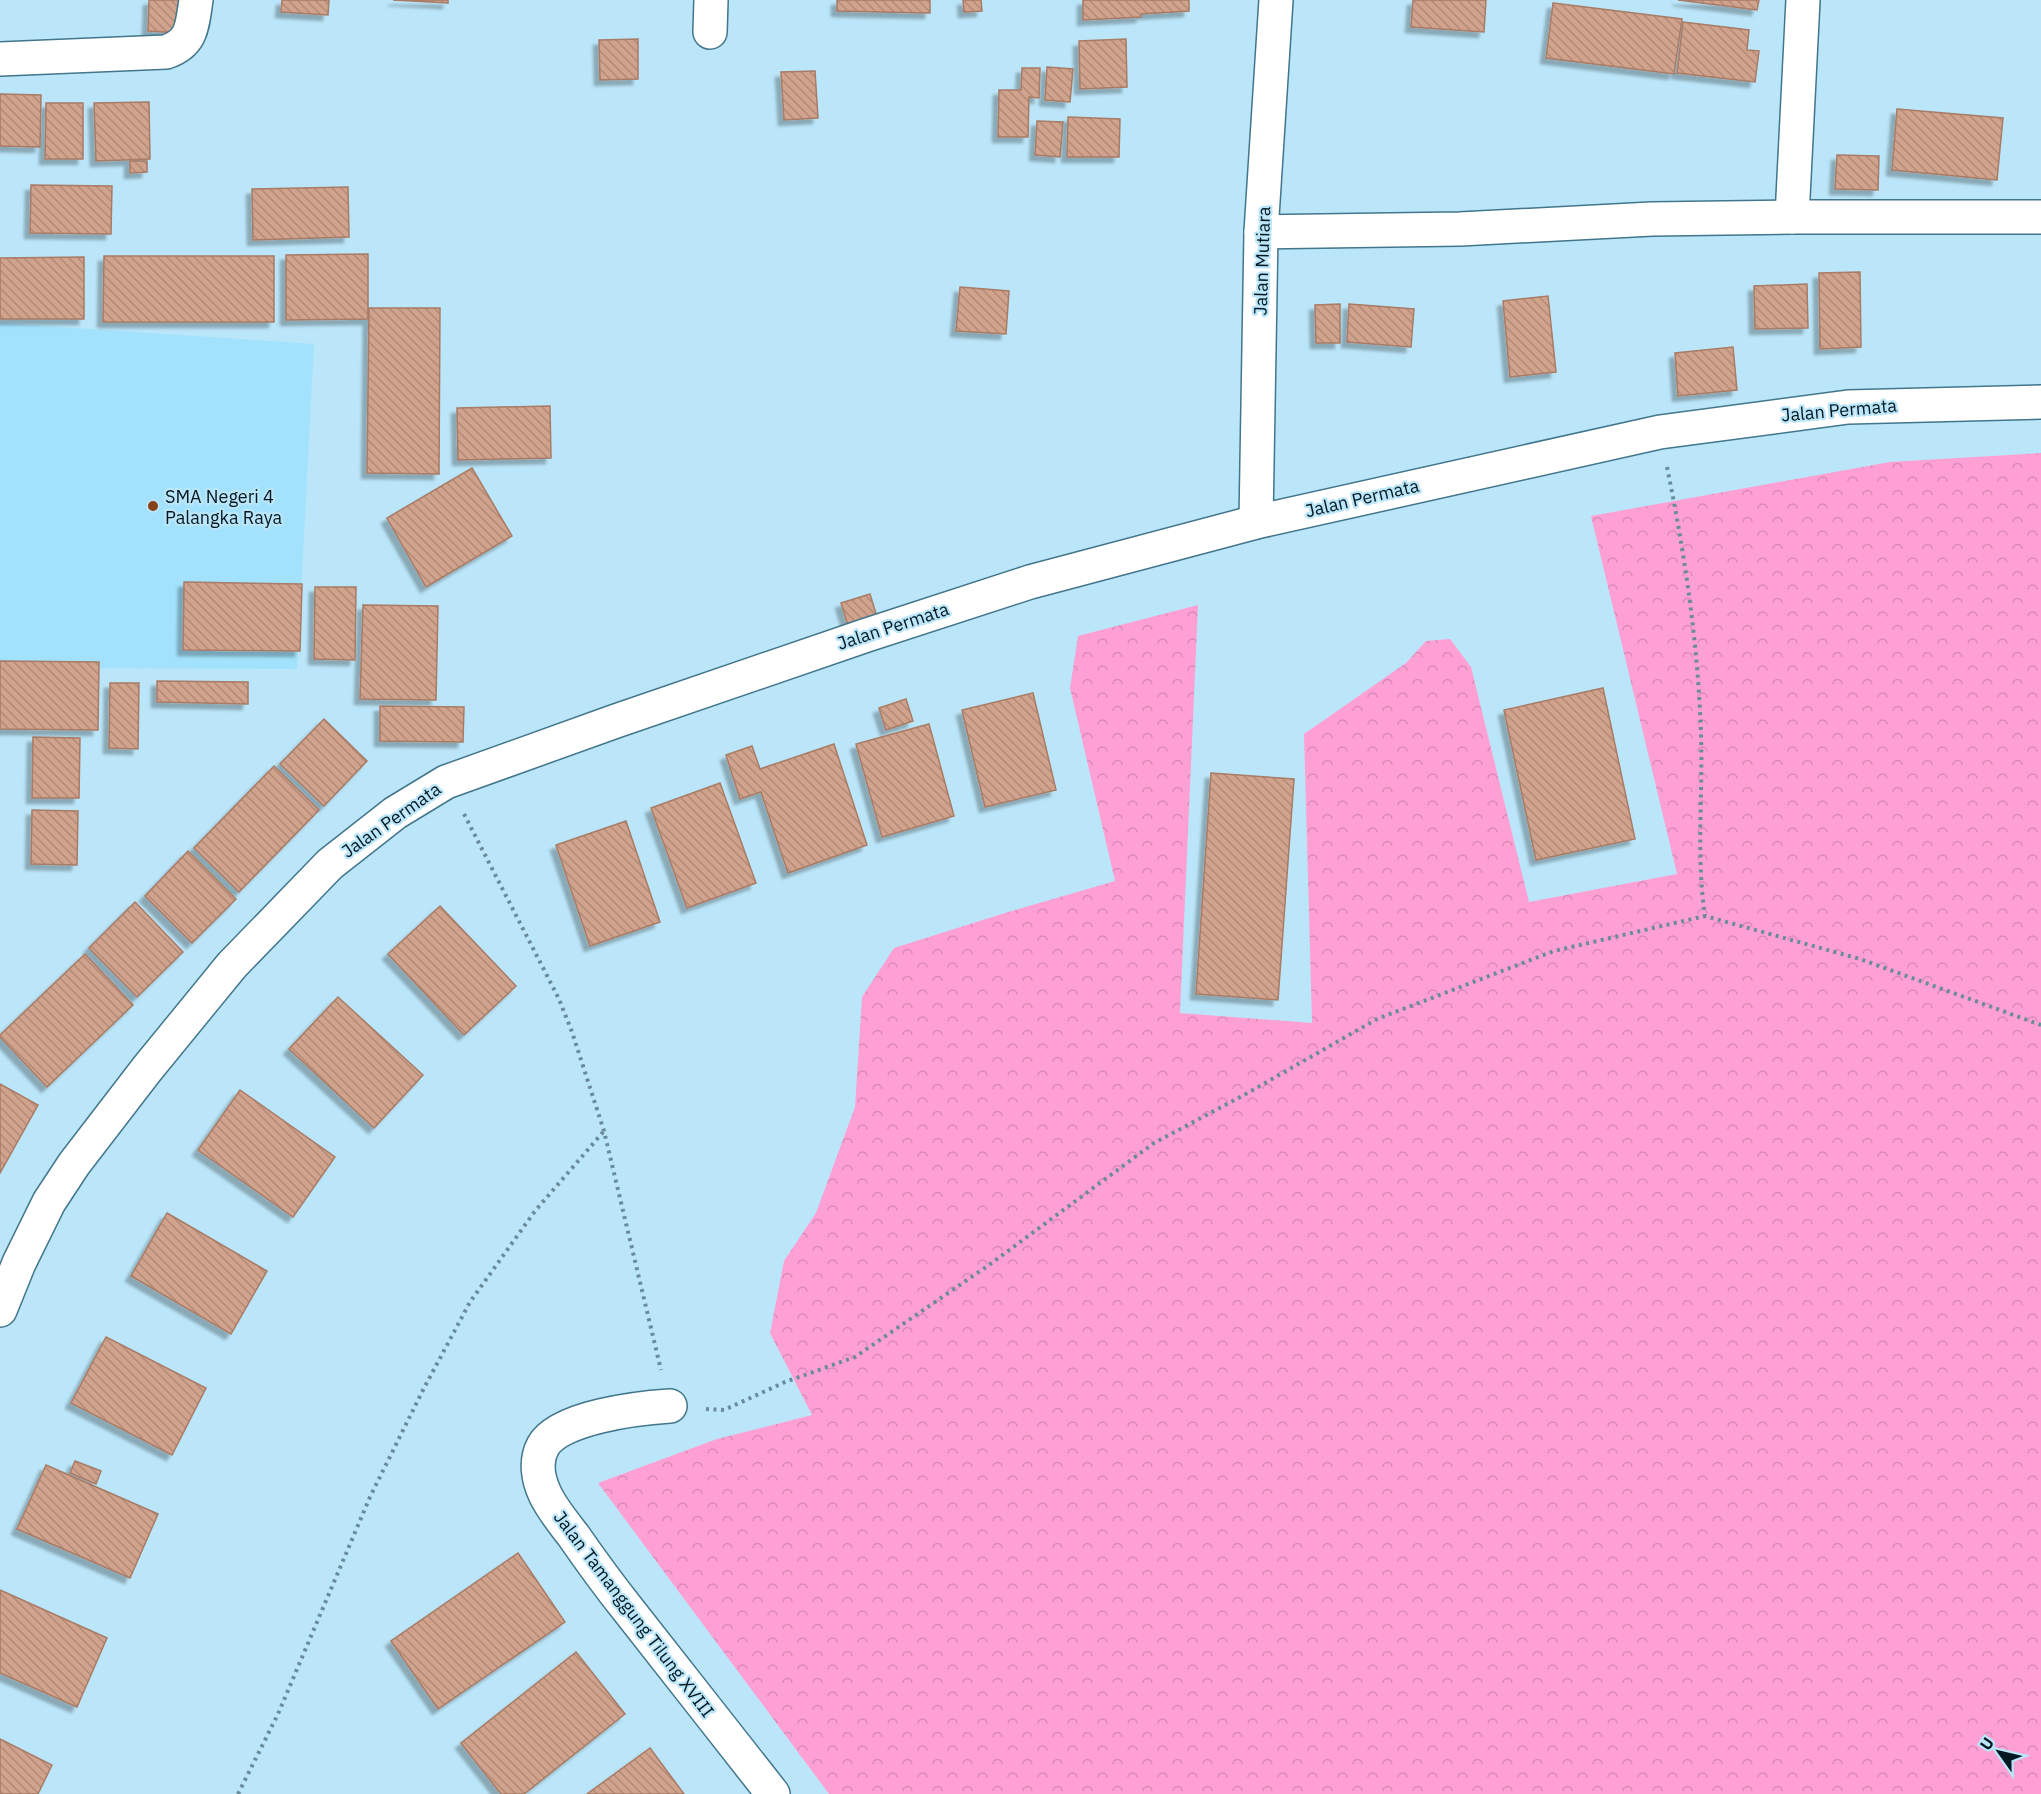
<svg xmlns="http://www.w3.org/2000/svg" width="2041" height="1794" font-family="'IBM Plex Sans',sans-serif">
<defs>
<pattern id="forest-crowns" width="20" height="18" patternUnits="userSpaceOnUse" patternTransform="scale(1.5)"><rect width="20" height="18" fill="#ffa0d4"/><path d="M2 6a3 3 0 1 1 6 0M12 15a3 3 0 1 1 6 0" fill="none" stroke="#d989b6"/></pattern>
<pattern id="building-back-hatch" width="6" height="6" patternUnits="userSpaceOnUse" patternTransform="scale(1.5)"><rect width="6" height="6" fill="#d1a28c"/><path d="M-1 5l2 2M0 0l6 6M5-1l2 2" fill="none" stroke="#b28b78"/></pattern>
<filter id="shadow"><feDropShadow dx="-5.5" dy="5.5" stdDeviation="1.5" flood-color="#0004"/></filter>
</defs>
<rect width="100%" height="100%" fill="#bbe6f9"/>
<polygon fill="#a3e2fd" points="0,323 314,344 297,669 0,668"/>
<polygon fill="url(#forest-crowns)" points="2041,453 2041,1794 829,1794 598,1483 717,1439 812,1415 770,1333 784,1261 816,1213 855,1107 862,997 894,948 1005,913 1115,881 1070,688 1078,636 1198,605 1180,1013 1312,1023 1304,734 1406,663 1426,641 1450,639 1471,667 1529,902 1677,874 1591,516 1890,462"/>
<g fill="url(#building-back-hatch)" stroke="#a87b66" stroke-width="1.5" filter="url(#shadow)">
<polygon points="149,0 179,0 178,33 148,31"/>
<polygon points="282,0 329,0 328,15 281,12"/>
<polygon points="393,0 448,0 448,3"/>
<polygon points="837,0 930,0 930,13 837,11"/>
<polygon points="963,0 981,0 982,11 964,12"/>
<polygon points="1083,0 1189,0 1189,11 1141,14 1141,17 1083,20"/>
<polygon points="1413,0 1486,0 1484,32 1411,27"/>
<polygon points="1678,0 1759,0 1757,10"/>
<polygon points="1553,3 1682,19 1674,74 1546,58"/>
<polygon points="1683,22 1749,30 1747,50 1759,51 1755,82 1677,73"/>
<polygon points="638,39 638,79 600,80 599,40"/>
<polygon points="1126,39 1127,87 1080,89 1079,41"/>
<polygon points="1047,67 1073,69 1070,102 1045,100"/>
<polygon points="1022,68 1040,68 1039,98 1029,97 1028,137 998,137 999,90 1021,90"/>
<polygon points="815,71 818,118 784,120 781,72"/>
<polygon points="0,94 41,95 40,147 0,146"/>
<polygon points="149,102 150,159 96,161 94,103"/>
<polygon points="46,103 83,103 83,159 45,159"/>
<polygon points="1897,109 2003,118 1997,180 1892,170"/>
<polygon points="1068,117 1120,119 1119,157 1067,157"/>
<polygon points="1037,121 1063,122 1060,157 1035,155"/>
<polygon points="1837,155 1879,156 1878,190 1835,189"/>
<polygon points="130,161 147,161 147,172 130,173"/>
<polygon points="31,185 112,186 111,234 30,233"/>
<polygon points="348,187 349,237 253,240 252,189"/>
<polygon points="368,254 368,319 286,320 286,255"/>
<polygon points="104,256 274,256 274,322 103,322"/>
<polygon points="84,257 84,319 0,319 0,258"/>
<polygon points="1860,272 1861,347 1820,349 1819,273"/>
<polygon points="1807,284 1808,328 1755,329 1754,286"/>
<polygon points="960,287 1009,291 1006,334 956,331"/>
<polygon points="1548,296 1556,372 1510,377 1503,301"/>
<polygon points="1340,304 1340,343 1316,343 1315,305"/>
<polygon points="1349,304 1414,309 1411,347 1347,342"/>
<polygon points="369,308 440,308 439,474 367,473"/>
<polygon points="1733,347 1737,390 1678,396 1675,353"/>
<polygon points="550,406 551,458 458,460 457,408"/>
<polygon points="472,468 512,536 426,587 387,518"/>
<polygon points="184,582 302,584 300,651 183,650"/>
<polygon points="315,587 356,587 355,660 314,659"/>
<polygon points="870,594 878,620 849,629 841,603"/>
<polygon points="363,605 438,606 436,700 360,699"/>
<polygon points="0,661 99,662 98,730 0,729"/>
<polygon points="157,681 248,682 248,704 157,702"/>
<polygon points="110,683 139,683 138,749 109,748"/>
<polygon points="1603,688 1635,839 1536,860 1504,710"/>
<polygon points="1033,693 1056,790 985,807 962,710"/>
<polygon points="906,699 913,721 886,730 879,708"/>
<polygon points="380,706 464,707 463,742 380,741"/>
<polygon points="324,719 367,761 324,806 280,764"/>
<polygon points="929,724 954,816 882,837 856,744"/>
<polygon points="33,737 80,738 79,798 32,798"/>
<polygon points="834,744 867,845 788,873 761,792 740,799 726,755 752,746 760,769"/>
<polygon points="274,766 319,810 239,892 194,848"/>
<polygon points="1211,773 1294,779 1278,1000 1196,994"/>
<polygon points="720,783 756,883 687,908 651,808"/>
<polygon points="32,810 78,811 77,865 31,864"/>
<polygon points="626,821 660,922 590,946 556,845"/>
<polygon points="188,851 236,899 192,943 145,896"/>
<polygon points="135,902 183,952 137,997 89,948"/>
<polygon points="440,906 516,986 464,1035 388,954"/>
<polygon points="85,954 133,1005 47,1087 0,1037 0,1035"/>
<polygon points="338,997 423,1075 374,1128 289,1049"/>
<polygon points="0,1084 38,1105 0,1173"/>
<polygon points="240,1090 335,1157 293,1217 198,1150"/>
<polygon points="167,1213 267,1271 231,1334 131,1276"/>
<polygon points="106,1337 206,1388 172,1455 71,1403"/>
<polygon points="75,1461 101,1471 96,1484 70,1473"/>
<polygon points="46,1465 158,1514 130,1578 17,1529"/>
<polygon points="518,1553 565,1622 438,1709 391,1641"/>
<polygon points="0,1590 107,1638 77,1707 0,1673"/>
<polygon points="576,1652 625,1714 524,1794 501,1794 461,1743"/>
<polygon points="0,1739 52,1765 38,1794 0,1794"/>
<polygon points="650,1748 684,1794 587,1794"/>
</g>
<g fill="none" stroke-linecap="round" stroke-linejoin="round">
<g stroke="#42768b" stroke-width="36">
<g id="street">
<polyline points="710,32 711,0"/>
<path d="M 0,59 L 166,52 C 193,43 192,25 196,0"/>
<polyline points="1792,217 1803,0"/>
<polyline points="1261,232 1460,229 1652,219 1792,217 2041,217"/>
<polyline points="1256,522 1261,232 1276,0"/>
<polyline points="0,1310 19,1263 49,1202 74,1164 147,1069 232,965 330,864 395,813 446,782 616,721 867,635 1030,582 1256,522 1660,432 1848,407 2041,402"/>
<path d="M 670,1406 C 639,1408 559,1417 543,1446 C 535,1461 538,1479 545,1494 C 552,1509 563,1522 573,1535 C 591,1561 610,1587 630,1612 C 678,1673 725,1733 773,1794"/>
</g>
</g>
<g stroke="#6a8b99" stroke-width="4" stroke-dasharray="3 4.5" stroke-linecap="butt">
<path d="M 1667,467 C 1685,555 1698,644 1701,734 C 1703,795 1696,856 1705,916 L 1860,959 L 2041,1025"/>
<polyline points="464,814 559,999 572,1032 604,1131 661,1370"/>
<polyline points="706,1409 724,1410 785,1382 855,1357 989,1265 1154,1143 1244,1095 1377,1019 1554,951 1705,916"/>
<polyline points="238,1794 278,1714 370,1497 423,1390 470,1302 535,1211 604,1131"/>
</g>
<use href="#street" stroke="#fff" stroke-width="33"/>
</g>
<circle fill="#87421b" stroke="#bbe6f9" stroke-width="2" cx="153" cy="506" r="6"/>
<g text-anchor="middle" dominant-baseline="central" stroke-width="4.5" stroke-linejoin="round" paint-order="stroke">
<g font-size="18" fill="#031820" stroke="#bbe6f9">
<text transform="translate(1262 261) rotate(-88)">Jalan Mutiara</text>
<text transform="translate(1839 410) rotate(-5)">Jalan Permata</text>
<text transform="translate(1362 498) rotate(-13)">Jalan Permata</text>
<text transform="translate(893 626) rotate(-18)">Jalan Permata</text>
<text transform="translate(391 820) rotate(-35)">Jalan Permata</text>
<text transform="translate(634 1614) rotate(53)">Jalan Tamanggung Tilung XVIII</text>
</g>
<g font-size="18" fill="#031820" stroke="#bbe6f9" text-anchor="start">
<text x="165" y="496">SMA Negeri 4<tspan x="165" dy="21">Palangka Raya</tspan></text>
</g>
</g>
<g transform="translate(1999 1752) rotate(304)" stroke="#bbe6f9" stroke-width="4.5" paint-order="stroke">
<path d="M0-4.5L10 22L0 15L-10 22Z" fill="#031820"/>
<text y="-9" font-size="16" font-weight="bold" text-anchor="middle" fill="#031820">U</text>
</g>
</svg>
